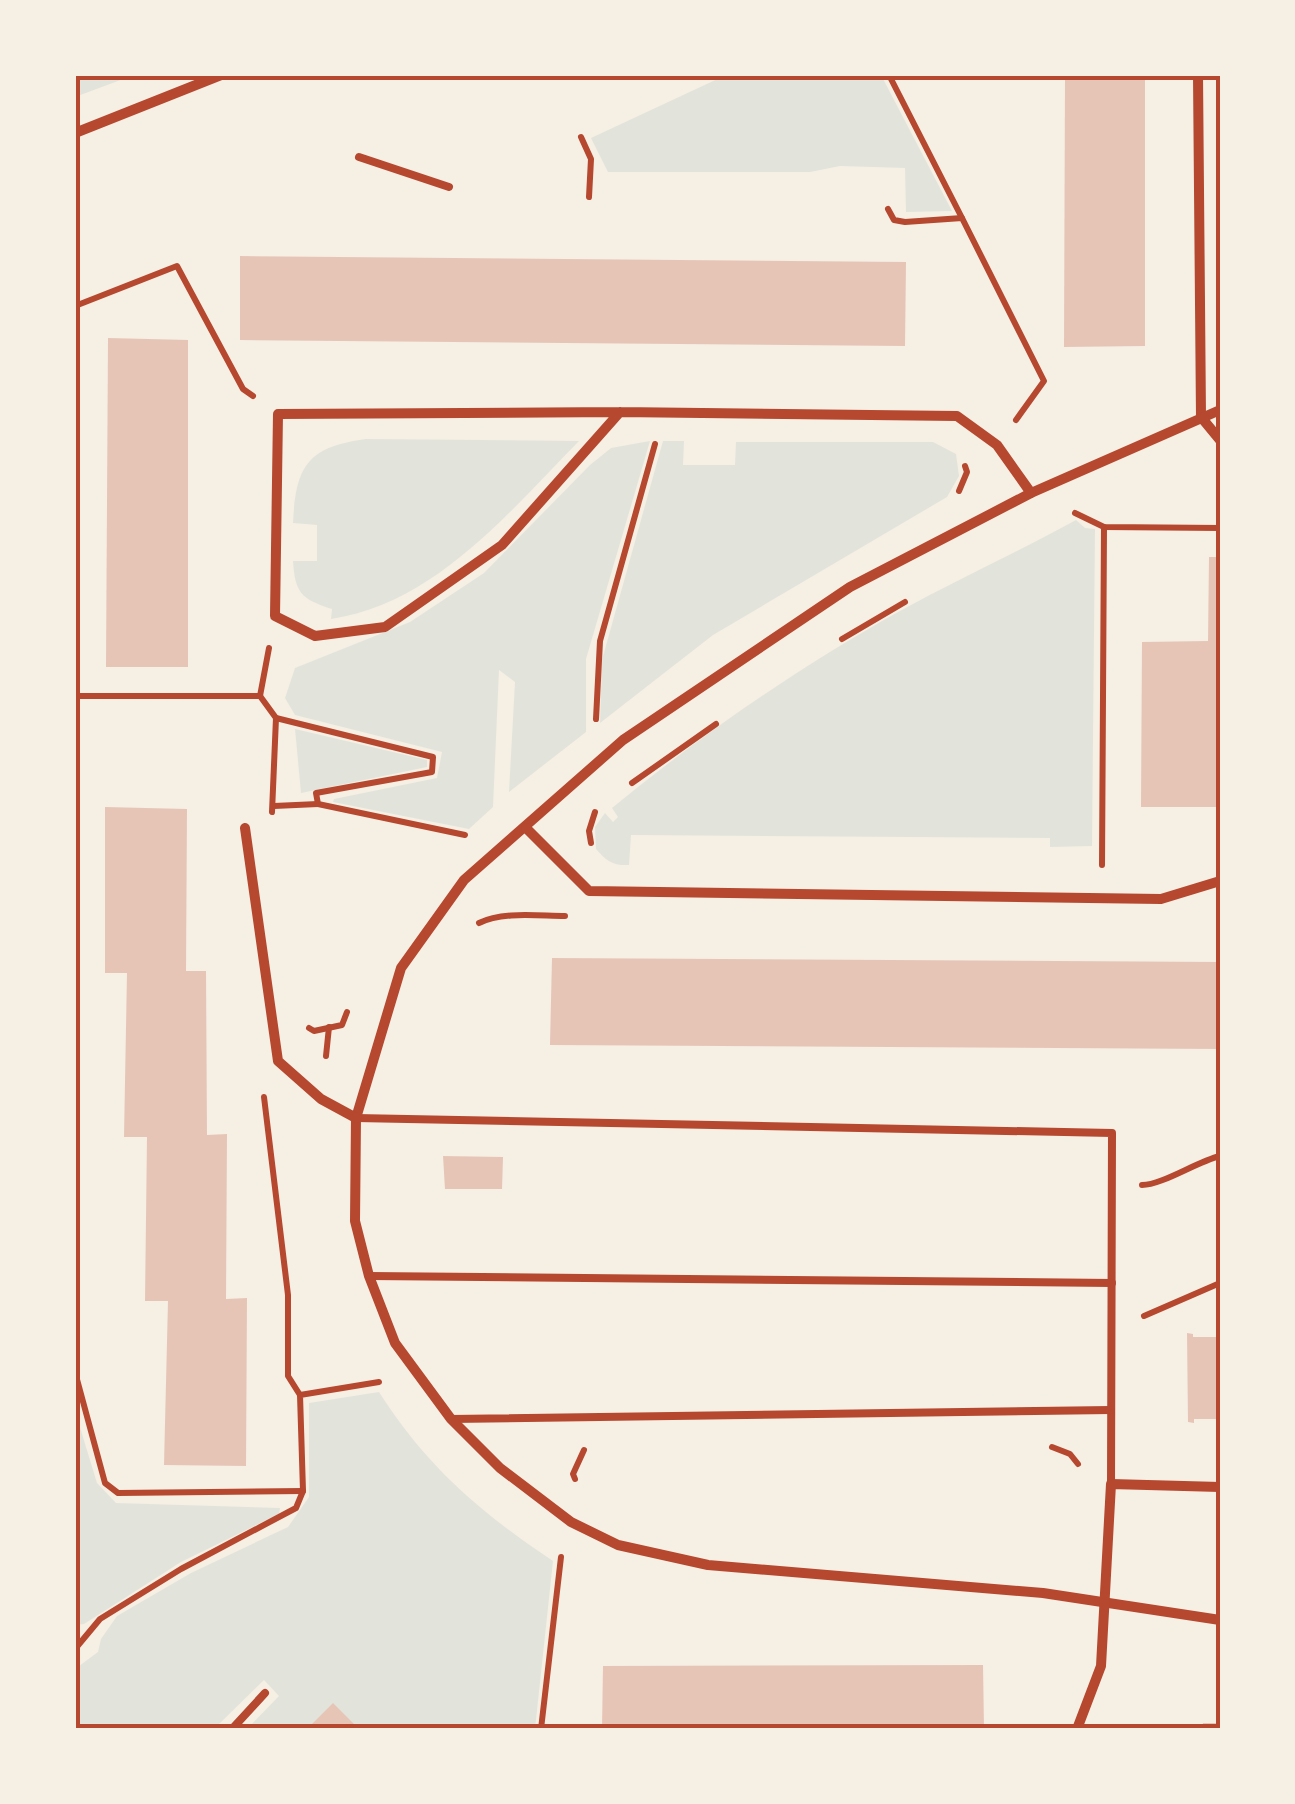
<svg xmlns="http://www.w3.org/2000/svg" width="1295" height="1804" font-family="'Fira Sans',sans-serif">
<rect width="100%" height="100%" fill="#f6efe4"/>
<g fill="#e2e4dc">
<polygon points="75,75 134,75 75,97"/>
<polygon points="726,75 881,75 952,211 906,212 905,168 840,166 810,172 608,172 591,138"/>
<path d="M 366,439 L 579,441 C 510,511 435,604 331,619 L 332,609 C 301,599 295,593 293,561 L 317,561 L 317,525 L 293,523 C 296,465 308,447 366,439 Z"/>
<polygon points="650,441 586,659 586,732 509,792 515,682 499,670 493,807 469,829 333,802 334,799 437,778 442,752 295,715 285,698 295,668 410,622 484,573 590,465 611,448"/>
<polygon points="663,441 684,441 683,465 735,465 736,442 933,442 956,454 959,476 947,497 713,635 600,723 602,660"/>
<path d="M 1076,520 L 1085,528 L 1095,529 L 1092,846 L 1050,847 L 1050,838 L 631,835 L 629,865 C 614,866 606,861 596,849 L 595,827 L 605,813 L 613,822 L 618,817 L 612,808 C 701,735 799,667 900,611 C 958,579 1018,552 1076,520 Z"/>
<polygon points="295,729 427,760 427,767 301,793"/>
<path d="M 379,1392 C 426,1466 481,1513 553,1561 L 535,1729 L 247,1729 L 279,1696 L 264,1680 L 214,1729 L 75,1729 L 75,1669 L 98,1652 L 101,1639 L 117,1616 L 191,1573 L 288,1527 L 309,1497 L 309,1403 Z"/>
<polygon points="75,1411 97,1483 116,1503 280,1508 279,1514 181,1562 84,1624 75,1625"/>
</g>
<g fill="#e6c5b7">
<polygon points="1065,75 1145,75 1145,346 1064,347"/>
<polygon points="240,256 906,262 905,346 240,340"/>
<polygon points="108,338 188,340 188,667 106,667"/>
<polygon points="1209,557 1220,557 1220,807 1141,807 1142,642 1208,641"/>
<polygon points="105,807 187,809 186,971 206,971 207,1135 227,1134 226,1299 247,1298 246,1466 164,1465 168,1301 145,1301 147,1137 124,1137 127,973 105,973"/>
<polygon points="552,958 1220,962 1220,1049 550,1045"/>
<polygon points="443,1156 503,1157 502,1189 445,1189"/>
<polygon points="1187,1333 1193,1334 1193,1337 1220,1337 1220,1419 1194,1419 1194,1423 1188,1422"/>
<polygon points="983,1665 984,1729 602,1729 603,1666"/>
<polygon points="333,1703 359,1729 307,1729"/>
<polygon points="1203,1723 1220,1723 1220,1729 1202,1729"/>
</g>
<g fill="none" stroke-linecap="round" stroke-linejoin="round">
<g stroke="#b5482f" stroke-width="6">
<polyline points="889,75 962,218"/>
<polyline points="581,137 591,159 589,197"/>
<polyline points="888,209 894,220 905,222 962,218 1044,381 1016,420"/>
<polyline points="75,306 177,266 243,389 253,396"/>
<polyline points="959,491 967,472 965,466"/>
<polyline points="1075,513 1104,527 1220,528"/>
<polyline points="842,639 905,602"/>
<polyline points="75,696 260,696 269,648"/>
<polyline points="260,696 276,718 433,757 432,772 316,793 318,804 465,835"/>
<polyline points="596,719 600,641 655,444"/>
<polyline points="632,783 716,724"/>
<polyline points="274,806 318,804"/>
<polyline points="272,812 276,718"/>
<polyline points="591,843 589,831 595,812"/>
<polyline points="1102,865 1104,527"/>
<path d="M 479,923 C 503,911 539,916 565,916"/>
<polyline points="309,1028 314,1031 342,1025 347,1012"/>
<polyline points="326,1056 329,1027"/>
<polyline points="264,1097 288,1295 288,1376 300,1395"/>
<path d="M 1142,1185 C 1162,1185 1196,1162 1220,1156"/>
<polyline points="1144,1316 1220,1283"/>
<polyline points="75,1372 105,1483 118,1493 303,1491"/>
<polyline points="1052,1447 1070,1454 1078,1464"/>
<polyline points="575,1479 573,1474 584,1450"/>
<polyline points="75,1649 100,1619 181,1569 296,1508 303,1491 300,1395 379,1382"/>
<polyline points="541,1729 561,1557"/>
</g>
<g stroke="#b5482f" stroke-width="8">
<polyline points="359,157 449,187"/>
<polyline points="356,1118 1112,1133 1111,1484"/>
<polyline points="369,1276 1112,1283"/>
<polyline points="451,1419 1111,1410"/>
<polyline points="232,1729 265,1693"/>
</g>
<g stroke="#b5482f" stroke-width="10">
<polyline points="1198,75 1201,417 1220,440"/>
<polyline points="75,133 221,75"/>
<polyline points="1220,410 1031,493 850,587 623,740 464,880 401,968 356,1118 355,1221 369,1276 395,1343 451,1419 500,1468 571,1522 618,1545 708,1565 1043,1593 1220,1620"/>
<polyline points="620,412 502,545 385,627 315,636 275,616 278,414 620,412 957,416 997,445 1031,493"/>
<polyline points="245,828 278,1061 321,1099 356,1118"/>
<polyline points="526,828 589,891 1161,899 1220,881"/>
<polyline points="1077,1729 1101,1666 1111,1484 1220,1487"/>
</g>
</g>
<rect width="1295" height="1804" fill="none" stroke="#f6efe4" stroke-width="155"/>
<rect x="78" y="78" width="1140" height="1648" fill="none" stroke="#b5482f" stroke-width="4"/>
</svg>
